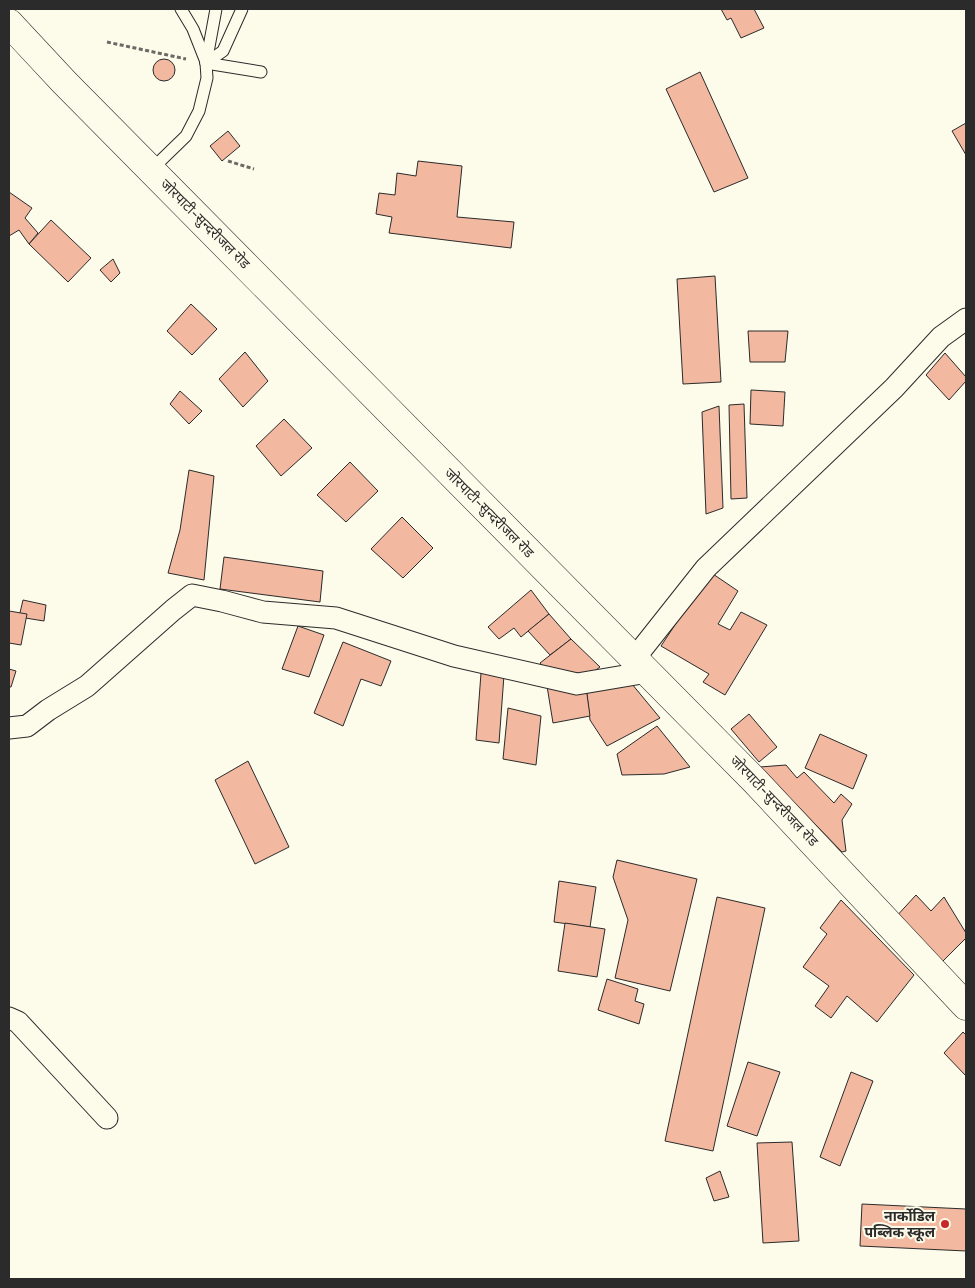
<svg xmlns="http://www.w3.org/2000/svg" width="975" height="1288" font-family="Rubik,'Noto Sans Devanagari',sans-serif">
<rect width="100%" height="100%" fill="#fdfbea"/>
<g fill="#f2b8a0" stroke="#2b2b2b">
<polygon points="721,9 754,9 764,28 741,38 731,18 727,20"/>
<circle cx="164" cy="70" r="11"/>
<polygon points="700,72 748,178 714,192 666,89"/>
<polygon points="966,123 966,155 952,131"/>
<polygon points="228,131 240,146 222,161 210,146"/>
<polygon points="418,161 462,166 457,217 514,222 511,248 389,233 392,217 376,214 379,193 395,195 397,173 416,176"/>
<polygon points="9,192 32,208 25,218 38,233 29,244 19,230 9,236"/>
<polygon points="51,220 91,258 68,282 29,244"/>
<polygon points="113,259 120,273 111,282 100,270"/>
<polygon points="715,276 721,382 683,384 677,279"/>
<polygon points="191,304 217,329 192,355 167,331"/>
<polygon points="748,331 788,331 785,362 750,362"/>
<polygon points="245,352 268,381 243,407 219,379"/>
<polygon points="945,353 966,377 966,381 949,400 926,375"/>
<polygon points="751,390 785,392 783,426 750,424"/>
<polygon points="180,391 202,411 189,424 170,404"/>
<polygon points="744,404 747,498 731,499 729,405"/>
<polygon points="719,406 723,508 706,514 702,412"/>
<polygon points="284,419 312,448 281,476 256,446"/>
<polygon points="350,462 378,491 346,522 317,495"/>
<polygon points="189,470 214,476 204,580 168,573 180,530"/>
<polygon points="402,517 433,548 403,578 371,549"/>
<polygon points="224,557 323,571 320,602 220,589"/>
<polygon points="710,572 738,591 718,624 730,630 741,612 767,625 725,695 703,682 709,674 661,646"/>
<polygon points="531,590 549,614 521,637 514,628 499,639 488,627"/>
<polygon points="23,600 46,605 44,621 19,617"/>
<polygon points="9,611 27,614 21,645 9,643"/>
<polygon points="549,614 571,639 550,655 528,631"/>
<polygon points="298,626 324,635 309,677 282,669"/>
<polygon points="571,639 600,667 582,680 550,675 540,663"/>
<polygon points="343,642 391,661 381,686 361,679 343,726 314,713"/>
<polygon points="9,669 16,671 11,687 9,687"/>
<polygon points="481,673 504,675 499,743 476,740"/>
<polygon points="627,678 660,718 607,746 590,720 586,687"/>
<polygon points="547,686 586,687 590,716 553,723"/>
<polygon points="508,708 541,716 536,765 503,759"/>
<polygon points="749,714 777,747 759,762 731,729"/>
<polygon points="657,726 690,767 664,774 622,775 617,754"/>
<polygon points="820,734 867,755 853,789 805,768"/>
<polygon points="248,761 289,847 255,864 215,780"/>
<polygon points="786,765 797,778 804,772 834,803 841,794 852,804 842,820 846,851 842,852 760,767"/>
<polygon points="617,860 697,879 670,991 615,978 628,920 613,877"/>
<polygon points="559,881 596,887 590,927 554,922"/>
<polygon points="916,895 931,911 944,897 966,933 966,938 941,963 894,919"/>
<polygon points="717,897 765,908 713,1151 665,1141"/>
<polygon points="841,900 914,975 877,1022 847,996 831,1018 815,1006 829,986 803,967 827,934 820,928"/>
<polygon points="565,923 605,929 597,977 558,971"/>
<polygon points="607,979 638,989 635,1001 644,1004 639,1024 598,1010"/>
<polygon points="963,1032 966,1035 966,1076 944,1053"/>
<polygon points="748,1062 780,1072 757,1136 727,1126"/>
<polygon points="851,1072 873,1081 840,1166 820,1157"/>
<polygon points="792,1142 799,1241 763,1243 757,1143"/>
<polygon points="720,1171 729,1197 714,1201 706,1178"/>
<polygon points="862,1204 966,1209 966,1251 860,1246"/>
</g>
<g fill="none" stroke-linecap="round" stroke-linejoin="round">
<g stroke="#2b2b2b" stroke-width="13">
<g id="lane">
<polyline points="181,9 193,29 206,62"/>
<polyline points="206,63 223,51 242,9"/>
<polyline points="206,63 261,72"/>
<polyline points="151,170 186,136 199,111 207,78 206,63 216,9"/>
</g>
</g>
<g stroke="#2b2b2b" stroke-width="23">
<g id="street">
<polyline points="634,659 706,568 894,388 941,337 966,319"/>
<polyline points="9,728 27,726 48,710 87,686 173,610 192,595 222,601 263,612 336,618 454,656 577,684 648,672"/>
<polyline points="9,1018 18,1022 107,1118"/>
</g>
</g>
<g stroke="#2b2b2b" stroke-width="29">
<polyline id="secondary" points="9,23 64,82 755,781 966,1006"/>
</g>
<g stroke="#6a6964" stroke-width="3" stroke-dasharray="4 2.5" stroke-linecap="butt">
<polyline points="107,42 186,59"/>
<polyline points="228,161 254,169"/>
</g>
<use href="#lane" stroke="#fdfbea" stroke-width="11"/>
<use href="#street" stroke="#fdfbea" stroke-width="21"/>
<use href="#secondary" stroke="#fdfbea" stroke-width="28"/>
</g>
<circle fill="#c62828" stroke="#fdfbea" stroke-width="2" cx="945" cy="1224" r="5"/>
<g text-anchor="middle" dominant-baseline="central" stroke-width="4" stroke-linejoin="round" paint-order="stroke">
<g font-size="14" fill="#2b2b2b" stroke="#fdfbea">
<text transform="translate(205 224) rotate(45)">जोरपाटी-सुन्दरीजल रोड</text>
<text transform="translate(489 513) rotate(45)">जोरपाटी-सुन्दरीजल रोड</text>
<text transform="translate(774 801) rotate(46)">जोरपाटी-सुन्दरीजल रोड</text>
</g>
<g font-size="14" font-weight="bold" fill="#2b2b2b" stroke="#fdfbea" text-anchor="end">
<text x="935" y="1216">नार्कोडिल<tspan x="935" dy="16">पब्लिक स्कूल</tspan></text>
</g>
</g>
<rect width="975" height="1288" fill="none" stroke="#2b2b2b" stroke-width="20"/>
</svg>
